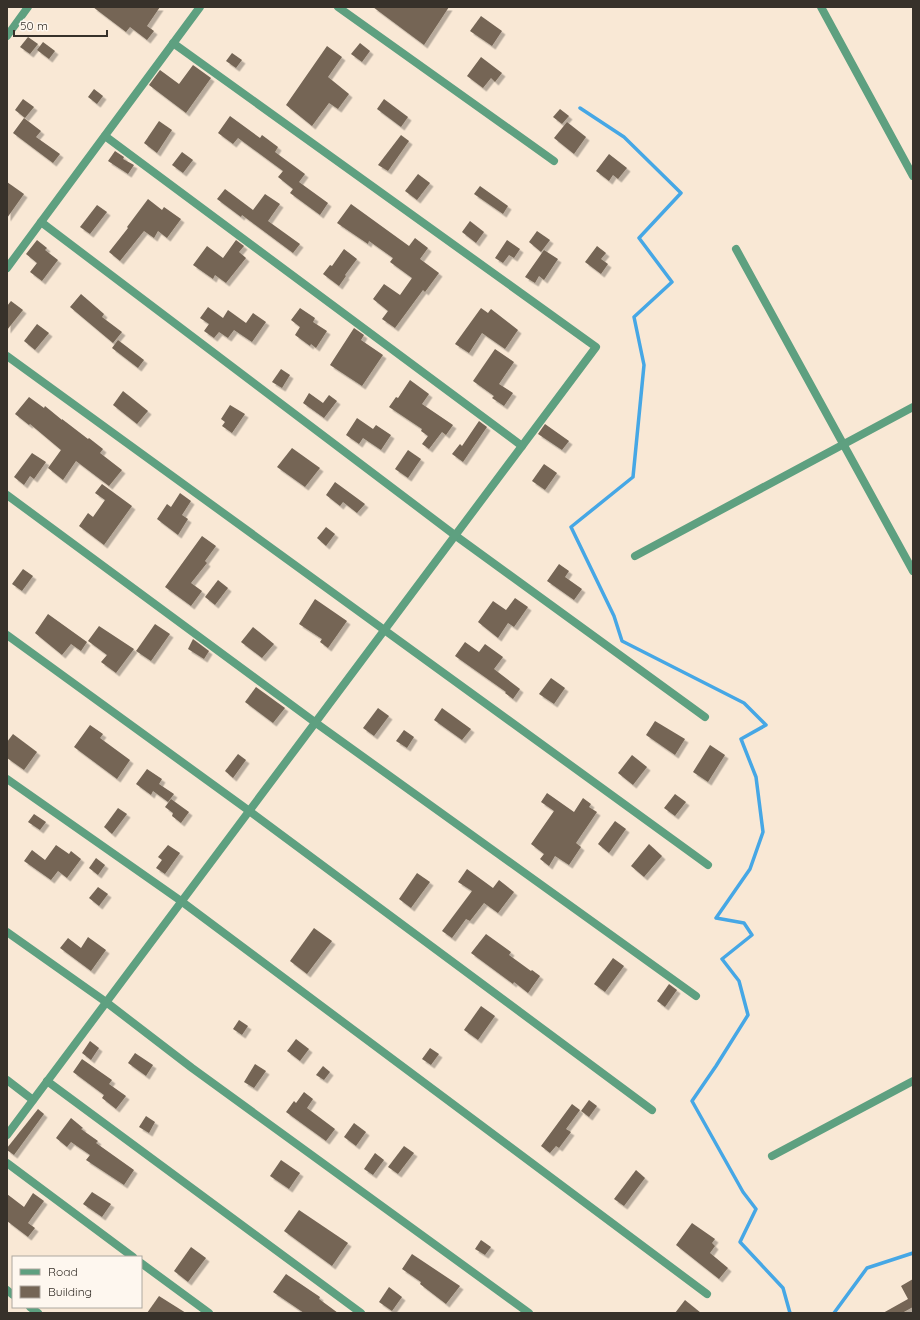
<svg xmlns="http://www.w3.org/2000/svg" width="920" height="1320" font-family="Quicksand,sans-serif">
<defs>
<filter id="shadow"><feDropShadow dx="3.5" dy="3.5" stdDeviation="0" flood-color="#0004"/></filter>
</defs>
<rect width="100%" height="100%" fill="#f9e8d5"/>
<g fill="none" stroke-linecap="round" stroke-linejoin="round">
<g stroke="#46a7e5" stroke-width="3.5">
<polyline points="580,108 624,137 681,193 639,238 672,282 634,317 644,365 633,477 571,527 614,616 622,641 744,703 766,725 741,739 756,777 763,832 750,869 716,918 744,923 752,935 722,959 739,981 748,1015 716,1066 692,1101 743,1192 756,1209 740,1242 783,1288 790,1313"/>
<polyline points="834,1313 867,1268 913,1253"/>
</g>
</g>
<g fill="#746555" filter="url(#shadow)">
<polygon points="93,7 160,7 147,26 154,31 147,40 130,27 126,32"/>
<polygon points="373,7 449,7 424,45"/>
<polygon points="481,16 502,31 492,46 470,31"/>
<polygon points="28,37 38,44 30,54 20,47"/>
<polygon points="43,42 55,51 49,59 37,50"/>
<polygon points="360,43 370,51 362,62 351,54"/>
<polygon points="327,46 342,57 328,77 349,94 338,109 329,103 312,126 286,105"/>
<polygon points="232,53 242,60 236,68 226,61"/>
<polygon points="481,57 502,73 495,82 491,78 483,88 467,76"/>
<polygon points="193,65 211,78 186,113 149,85 160,70 179,84"/>
<polygon points="94,89 103,96 97,104 88,97"/>
<polygon points="23,99 34,107 25,118 15,110"/>
<polygon points="384,99 408,117 401,127 377,109"/>
<polygon points="560,109 569,116 562,124 553,117"/>
<polygon points="230,116 260,138 262,135 278,147 275,152 305,174 299,182 328,203 320,215 290,193 293,189 278,177 283,171 238,138 233,144 218,133"/>
<polygon points="24,118 41,131 36,137 60,154 53,163 13,133"/>
<polygon points="159,121 172,130 157,153 144,143"/>
<polygon points="567,122 586,137 574,154 554,138"/>
<polygon points="401,135 409,141 388,171 378,165"/>
<polygon points="115,151 124,157 123,159 134,165 128,174 108,161"/>
<polygon points="182,152 193,160 183,173 172,165"/>
<polygon points="609,154 627,168 618,179 613,175 609,181 596,171"/>
<polygon points="418,174 430,183 417,200 405,191"/>
<polygon points="7,182 24,194 7,218"/>
<polygon points="480,186 508,206 503,214 474,194"/>
<polygon points="225,189 253,210 265,194 280,204 268,221 300,244 293,253 242,215 241,217 217,199"/>
<polygon points="148,199 162,210 164,207 181,219 167,238 158,231 154,238 144,231 120,261 109,252 128,228 127,227"/>
<polygon points="351,204 409,246 415,238 428,248 420,259 439,273 425,292 423,290 395,328 382,319 388,311 373,299 384,284 400,295 412,278 390,262 393,258 369,241 368,244 337,223"/>
<polygon points="97,205 107,212 90,234 80,227"/>
<polygon points="470,221 484,232 476,243 462,232"/>
<polygon points="537,231 550,240 541,252 529,242"/>
<polygon points="37,240 47,248 45,250 58,260 42,281 30,272 37,263 26,254"/>
<polygon points="236,240 244,246 239,252 246,258 226,283 215,275 213,279 193,265 207,246 223,258"/>
<polygon points="507,240 520,249 514,258 509,255 503,263 495,258"/>
<polygon points="597,246 606,253 601,259 608,264 601,274 585,262"/>
<polygon points="344,249 357,259 345,275 346,276 339,286 323,274 330,265 332,266"/>
<polygon points="544,250 558,259 544,280 539,276 535,283 525,277"/>
<polygon points="81,294 104,314 102,317 122,332 113,343 70,307"/>
<polygon points="11,301 23,310 7,330 7,306"/>
<polygon points="208,307 223,318 228,310 246,323 253,313 266,322 252,342 234,330 228,338 219,332 214,338 204,331 209,324 200,318"/>
<polygon points="300,308 315,318 313,322 327,331 316,348 311,344 310,346 295,335 300,327 291,320"/>
<polygon points="481,308 488,313 491,309 518,330 505,349 482,333 469,353 455,344"/>
<polygon points="37,324 49,333 35,350 24,341"/>
<polygon points="354,328 364,335 361,340 383,355 362,386 330,365"/>
<polygon points="118,340 144,360 138,368 112,348"/>
<polygon points="495,349 514,362 499,384 513,393 504,406 492,398 494,396 473,381"/>
<polygon points="281,369 290,375 282,388 272,382"/>
<polygon points="410,380 429,394 422,404 453,425 446,435 442,432 429,449 422,444 428,436 421,431 422,429 389,407 396,397 398,398"/>
<polygon points="123,391 148,411 137,424 113,405"/>
<polygon points="309,393 323,403 329,395 337,401 324,418 303,403"/>
<polygon points="29,397 44,408 45,406 62,420 62,419 88,439 89,438 103,449 100,453 122,470 109,486 76,461 63,480 48,468 61,450 30,424 29,425 15,414"/>
<polygon points="230,405 245,414 232,433 222,426 225,422 221,419"/>
<polygon points="357,418 373,429 376,425 391,435 381,450 363,438 359,444 346,435"/>
<polygon points="479,421 487,427 463,462 452,454 460,444 462,446"/>
<polygon points="545,424 569,441 562,450 538,434"/>
<polygon points="292,448 320,468 305,487 277,467"/>
<polygon points="408,450 421,459 408,478 395,469"/>
<polygon points="32,453 46,462 34,479 30,476 24,485 14,477"/>
<polygon points="544,464 557,473 545,490 532,481"/>
<polygon points="335,482 365,504 357,513 343,502 340,506 326,495"/>
<polygon points="102,484 132,506 104,545 79,526 88,513 93,517 105,500 95,493"/>
<polygon points="180,493 191,501 182,515 188,519 178,535 157,519 167,504 171,507"/>
<polygon points="326,527 335,534 326,546 317,538"/>
<polygon points="202,536 216,546 205,561 207,563 191,583 202,591 191,606 165,587"/>
<polygon points="559,564 569,571 565,577 582,589 574,600 547,581"/>
<polygon points="23,569 33,576 22,591 12,584"/>
<polygon points="218,580 228,588 215,605 205,597"/>
<polygon points="515,598 528,607 514,627 508,623 498,638 478,622 493,601 506,610"/>
<polygon points="315,599 347,621 328,648 320,642 322,639 299,624"/>
<polygon points="48,614 87,642 81,651 71,644 62,655 35,633"/>
<polygon points="155,624 170,634 151,661 136,651"/>
<polygon points="99,626 134,649 116,673 101,662 107,655 88,641"/>
<polygon points="253,627 274,644 262,658 241,642"/>
<polygon points="193,639 209,651 204,659 188,649"/>
<polygon points="465,642 479,652 485,644 503,657 494,669 520,689 513,699 505,693 506,692 455,656"/>
<polygon points="551,678 565,688 554,704 539,694"/>
<polygon points="256,687 285,708 273,723 245,702"/>
<polygon points="378,708 389,716 374,736 363,728"/>
<polygon points="442,708 471,729 462,740 434,720"/>
<polygon points="655,721 685,739 675,755 646,735"/>
<polygon points="90,725 103,734 100,738 130,760 117,779 74,747"/>
<polygon points="404,730 414,737 407,748 396,741"/>
<polygon points="13,734 37,752 24,770 7,758 7,742"/>
<polygon points="710,745 725,755 708,782 693,772"/>
<polygon points="238,754 246,760 233,778 225,771"/>
<polygon points="632,755 647,767 633,785 618,773"/>
<polygon points="147,769 162,779 159,784 174,794 168,802 153,791 151,795 136,784"/>
<polygon points="547,793 574,812 583,798 591,804 589,807 597,812 576,843 581,847 569,865 555,856 549,866 540,859 544,854 531,844 554,811 541,802"/>
<polygon points="675,794 686,802 675,816 664,808"/>
<polygon points="171,799 189,812 181,823 172,816 173,813 165,807"/>
<polygon points="118,808 127,814 112,834 104,827"/>
<polygon points="34,814 46,822 40,830 28,822"/>
<polygon points="615,821 626,829 609,853 598,844"/>
<polygon points="649,844 662,856 644,877 631,866"/>
<polygon points="56,845 69,854 71,851 81,859 67,878 58,871 51,880 24,861 32,850 45,860"/>
<polygon points="168,845 180,853 165,874 156,868 162,860 158,857"/>
<polygon points="96,858 105,865 98,875 89,868"/>
<polygon points="467,869 493,888 499,880 514,892 498,913 484,903 470,921 466,919 452,938 442,931 472,891 458,882"/>
<polygon points="417,873 430,882 411,908 399,899"/>
<polygon points="98,887 108,894 99,906 89,898"/>
<polygon points="314,928 332,941 307,974 290,961"/>
<polygon points="486,934 511,952 509,955 531,971 532,970 540,976 528,993 514,982 513,984 471,953"/>
<polygon points="88,937 106,950 91,971 60,948 68,938 81,948"/>
<polygon points="613,958 624,966 605,992 594,984"/>
<polygon points="669,984 677,990 665,1007 657,1001"/>
<polygon points="481,1006 495,1016 478,1040 464,1030"/>
<polygon points="239,1020 248,1026 242,1035 233,1029"/>
<polygon points="296,1039 309,1049 300,1061 287,1051"/>
<polygon points="90,1041 99,1048 91,1060 82,1053"/>
<polygon points="430,1048 439,1054 431,1065 422,1059"/>
<polygon points="135,1053 153,1065 146,1076 128,1063"/>
<polygon points="82,1059 112,1080 109,1084 126,1096 116,1109 102,1098 104,1095 73,1072"/>
<polygon points="255,1064 266,1071 254,1088 244,1082"/>
<polygon points="323,1066 330,1072 324,1080 316,1075"/>
<polygon points="304,1092 313,1099 307,1108 335,1129 326,1141 286,1112 294,1101 296,1103"/>
<polygon points="589,1100 597,1106 589,1117 581,1111"/>
<polygon points="572,1104 580,1110 566,1129 571,1132 559,1148 556,1146 550,1153 541,1146"/>
<polygon points="38,1109 44,1114 14,1155 7,1150 7,1148"/>
<polygon points="146,1116 155,1122 149,1133 139,1127"/>
<polygon points="71,1118 83,1128 81,1129 98,1141 96,1143 134,1170 124,1185 86,1160 90,1155 71,1142 67,1147 56,1138"/>
<polygon points="354,1123 366,1132 356,1146 344,1137"/>
<polygon points="404,1146 414,1153 398,1174 388,1167"/>
<polygon points="375,1153 384,1160 373,1175 364,1169"/>
<polygon points="281,1160 300,1173 289,1189 270,1176"/>
<polygon points="636,1170 645,1178 624,1206 614,1199"/>
<polygon points="92,1192 111,1204 102,1217 83,1204"/>
<polygon points="33,1193 44,1201 28,1223 35,1228 28,1237 7,1221 7,1194 24,1207"/>
<polygon points="299,1210 348,1243 332,1266 284,1231"/>
<polygon points="692,1223 715,1239 712,1243 715,1246 710,1253 728,1268 719,1279 676,1245"/>
<polygon points="481,1240 491,1247 485,1255 475,1249"/>
<polygon points="191,1247 206,1258 188,1282 174,1271"/>
<polygon points="412,1254 460,1286 446,1304 420,1284 421,1282 402,1269"/>
<polygon points="286,1274 320,1297 319,1299 338,1313 304,1313 273,1292"/>
<polygon points="913,1279 913,1307 902,1313 883,1313 908,1299 901,1286"/>
<polygon points="389,1287 402,1297 392,1311 379,1302"/>
<polygon points="159,1296 186,1313 147,1313"/>
<polygon points="685,1300 701,1313 675,1313"/>
</g>
<g fill="none" stroke-linecap="round" stroke-linejoin="round">
<g stroke="#5ea080" stroke-width="8">
<polyline points="338,7 554,161"/>
<polyline points="821,7 913,176"/>
<polyline points="105,136 522,446"/>
<polyline points="41,222 456,536 705,717"/>
<polyline points="736,249 913,571"/>
<polyline points="7,268 200,7"/>
<polyline points="7,356 708,865"/>
<polyline points="7,495 316,723 696,996"/>
<polyline points="635,556 913,407"/>
<polyline points="7,635 248,810 652,1110"/>
<polyline points="7,779 181,901 707,1294"/>
<polyline points="7,932 106,1002 192,1068 529,1313"/>
<polyline points="7,1080 33,1100"/>
<polyline points="47,1081 361,1313"/>
<path d="M 7,1135 C 203,872 400,610 596,347 L 173,43"/>
<polyline points="772,1156 913,1081"/>
<polyline points="7,1163 133,1257"/>
<polyline points="141,1263 209,1313"/>
<polyline points="7,1290 13,1295"/>
<polyline points="30,1307 38,1313"/>
</g>
<polyline stroke="#5ea080" stroke-width="8" points="7,36 28,7"/>
</g>
<rect width="920" height="1320" fill="none" stroke="#37312a" stroke-width="16"/>
<rect x="12" y="1256" width="130" height="52" fill="#fef7ef" stroke="#aea8a0"/>
<rect x="20" y="1269" width="20" height="6" fill="#5ea080" stroke="#aea8a0"/>
<text x="48" y="1276" font-size="12" fill="#37312a">Road</text>
<rect x="20" y="1286" width="20" height="12" fill="#746555" stroke="#aea8a0"/>
<text x="48" y="1296" font-size="12" fill="#37312a">Building</text>
<path d="M14 30v6h93v-6" fill="none" stroke="#37312a" stroke-width="2"/>
<text x="20" y="30" font-size="12" fill="#37312a" stroke="#fef7ef" stroke-width="3" paint-order="stroke">50 m</text>
</svg>
